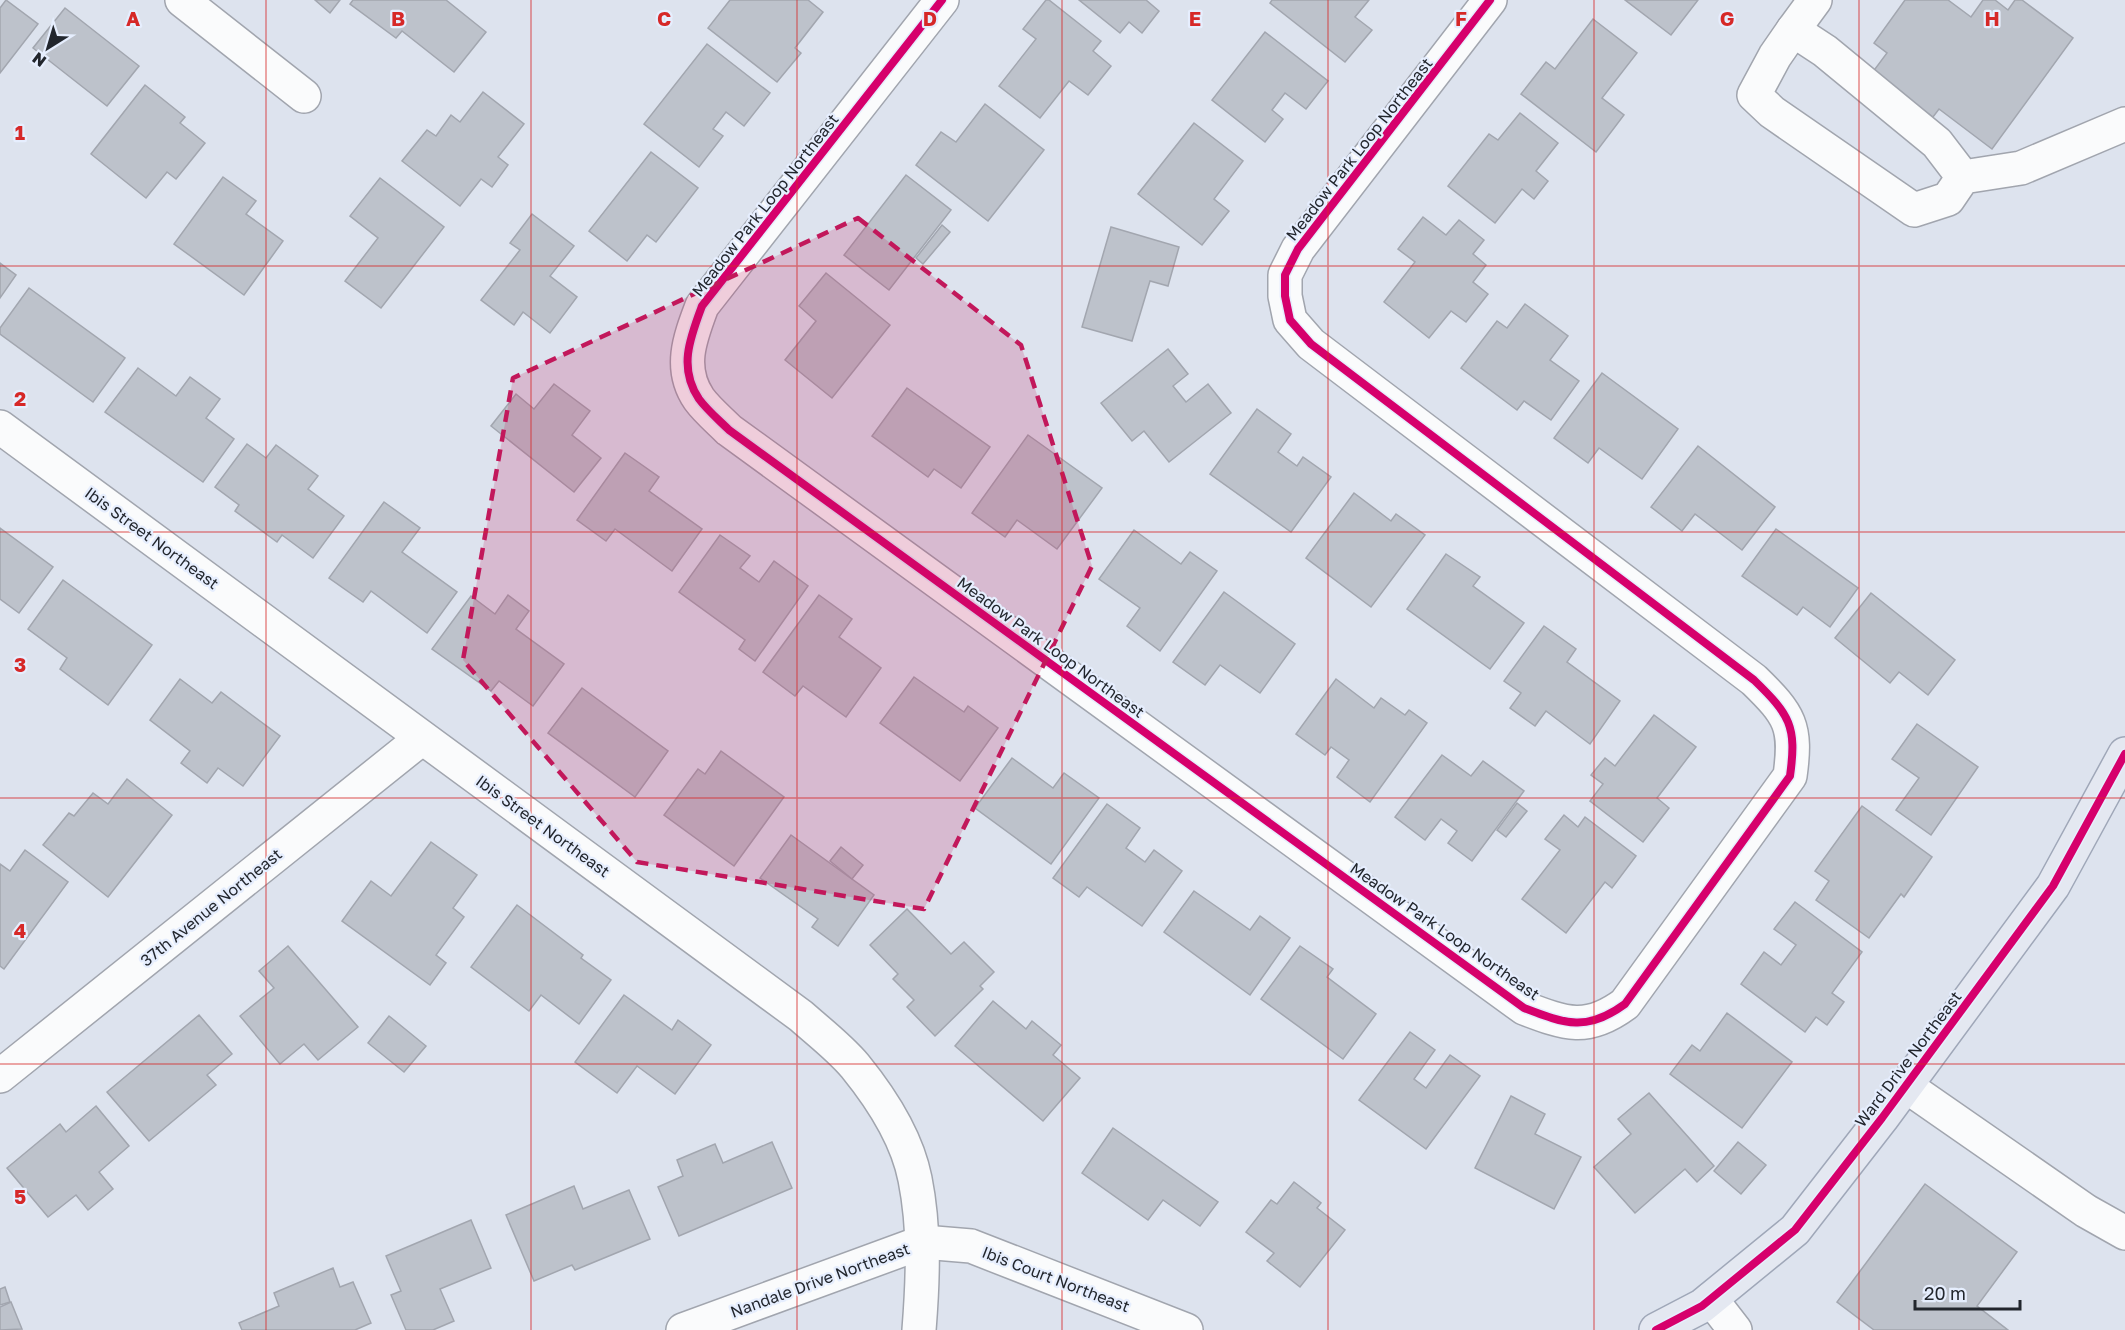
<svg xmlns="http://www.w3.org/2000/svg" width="2125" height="1330" font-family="'Golos Text',sans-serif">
<rect width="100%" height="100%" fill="#dde3ee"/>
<g fill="#bdc2cb" stroke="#a2a6af" stroke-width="1.5">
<polygon points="6,0 38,24 0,73 0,8"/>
<polygon points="315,0 340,0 330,13"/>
<polygon points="353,0 446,0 486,32 454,72 402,31 396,38 350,4"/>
<polygon points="730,0 808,0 823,12 795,48 801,53 777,82 708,28"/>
<polygon points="1046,0 1049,0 1101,41 1093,51 1111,66 1088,95 1069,81 1040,118 999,86 1036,39 1023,29"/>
<polygon points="1079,0 1146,0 1159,11 1142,33 1129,22 1120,33"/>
<polygon points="1272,0 1369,0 1355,17 1372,30 1345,62 1270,3"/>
<polygon points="1625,0 1698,0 1671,35"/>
<polygon points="1905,0 1948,0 1971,17 1983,0 1995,0 2008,10 2015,0 2022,0 2073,38 1992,149 1939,109 1933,117 1872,73 1887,53 1874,43"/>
<polygon points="65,8 139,66 107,106 33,48"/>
<polygon points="1593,19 1637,53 1602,98 1624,115 1596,152 1521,94 1546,62 1555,69"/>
<polygon points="1265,32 1328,81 1306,109 1285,93 1272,110 1283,119 1265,142 1212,100"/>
<polygon points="707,44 770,93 744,126 726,112 713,129 723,136 699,167 644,124"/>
<polygon points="145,85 185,117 180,123 205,143 176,179 167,172 146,198 91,154"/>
<polygon points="483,92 524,124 498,157 508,165 492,187 481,179 460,206 402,161 427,130 436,136 451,115 460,122"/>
<polygon points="985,104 1044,150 988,221 916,165 941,132 956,142"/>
<polygon points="1520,113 1558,143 1536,171 1548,181 1534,199 1522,189 1495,223 1448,186 1489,134 1498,140"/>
<polygon points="1194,123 1243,161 1214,199 1229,211 1202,245 1138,194"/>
<polygon points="651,152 698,188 656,242 647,235 627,261 589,231"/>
<polygon points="906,175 951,210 889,290 844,255"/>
<polygon points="223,177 256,201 246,214 283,241 244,295 174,244"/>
<polygon points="380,178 444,227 381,308 345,281 378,238 350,216"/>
<polygon points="532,214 574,246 550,276 577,297 550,333 523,312 514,325 481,300 520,250 510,243"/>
<polygon points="1423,217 1446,235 1459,220 1484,240 1473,254 1486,265 1473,282 1488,294 1466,322 1451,311 1429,338 1384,302 1415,262 1398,249"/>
<polygon points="942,225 950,232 923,264 916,258"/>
<polygon points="1111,227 1179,247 1168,286 1150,281 1132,341 1082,327"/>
<polygon points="0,263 16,275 0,298"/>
<polygon points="826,273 890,325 832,398 785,360 816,321 799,306"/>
<polygon points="29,288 125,358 93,402 0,334 0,328"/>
<polygon points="1525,304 1568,336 1550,360 1579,381 1551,420 1524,401 1517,410 1461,368 1497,321 1507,328"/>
<polygon points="1168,349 1188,374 1173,386 1186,402 1208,384 1231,413 1169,462 1144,431 1132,441 1101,403"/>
<polygon points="138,368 176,396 190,377 220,399 206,418 234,439 203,482 105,412"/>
<polygon points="1602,373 1678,429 1642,479 1599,448 1588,463 1554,438"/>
<polygon points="554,384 590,411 572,435 601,458 574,492 491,426 516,394 534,409"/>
<polygon points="907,388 990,447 961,488 934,469 928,477 872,436"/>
<polygon points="1257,409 1291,434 1278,452 1297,466 1303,457 1331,477 1291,532 1210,474"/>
<polygon points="1028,435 1102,488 1057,549 1017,520 1005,537 972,513"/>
<polygon points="247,444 266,458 276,445 318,476 308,489 344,516 313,558 282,535 277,542 235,511 239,505 215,487"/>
<polygon points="1698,446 1775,507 1742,550 1695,514 1682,531 1651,507"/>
<polygon points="625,453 659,477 649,491 702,529 672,571 615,529 606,541 577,520"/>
<polygon points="1354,493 1391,521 1396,514 1425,535 1371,607 1306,558"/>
<polygon points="384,502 420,528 402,552 457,592 427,633 371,591 363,602 329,578"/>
<polygon points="0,528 53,567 19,613 0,599"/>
<polygon points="1776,529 1858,588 1830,627 1803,607 1797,615 1742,576"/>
<polygon points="1134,530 1181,564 1190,552 1217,571 1160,651 1127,626 1140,608 1099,579"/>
<polygon points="720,535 750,556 740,568 759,582 774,561 808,586 755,661 739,649 745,640 679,592"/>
<polygon points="1446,554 1480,577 1473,586 1524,623 1490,669 1407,609"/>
<polygon points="63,580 152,645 108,705 60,669 67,658 28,629"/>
<polygon points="1224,592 1295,644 1260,693 1220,665 1205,685 1173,662"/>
<polygon points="1871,593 1955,660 1928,695 1899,672 1890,683 1835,638"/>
<polygon points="508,595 529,611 516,629 564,664 533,706 499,681 491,691 432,649 471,596 495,614"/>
<polygon points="819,595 852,619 839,637 881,668 846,717 803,686 795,696 763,672"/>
<polygon points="1544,626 1576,649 1567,662 1620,701 1590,744 1546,711 1535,726 1510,708 1521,693 1504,681"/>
<polygon points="914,677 964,712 968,706 998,728 960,781 880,723"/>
<polygon points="180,679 212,703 221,692 280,736 243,786 218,768 207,783 181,763 190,751 150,720"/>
<polygon points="1336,679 1374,708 1381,698 1405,715 1409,710 1427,723 1370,802 1337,777 1349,760 1331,747 1325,755 1296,734"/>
<polygon points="582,688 668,751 635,797 548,733"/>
<polygon points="1654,715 1696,747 1657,798 1669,808 1643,842 1590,801 1603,784 1591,775 1605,758 1615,766"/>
<polygon points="1917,724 1978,767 1931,835 1896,810 1919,778 1892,759"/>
<polygon points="721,751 784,797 734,866 664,815 698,769 705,774"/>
<polygon points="1442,755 1471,776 1483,761 1524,791 1472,861 1448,843 1457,831 1441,819 1425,840 1395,817"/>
<polygon points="1012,758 1053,788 1064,773 1099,798 1051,864 975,808"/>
<polygon points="127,779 172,815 108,897 43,845 69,813 74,816 93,793 108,804"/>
<polygon points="1517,803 1527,811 1506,837 1497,830"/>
<polygon points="1107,804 1140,828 1126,848 1145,862 1154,850 1182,871 1142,926 1087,887 1079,897 1053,878"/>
<polygon points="1862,806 1932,857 1904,897 1901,894 1869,938 1816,900 1829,881 1815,871"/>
<polygon points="1564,815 1578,827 1585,817 1636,856 1612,888 1605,882 1566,933 1522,899 1560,850 1545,839"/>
<polygon points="791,835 874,895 838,946 812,927 818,919 760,878"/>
<polygon points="431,842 477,875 453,908 464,917 436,955 446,963 430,985 342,921 371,881 391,896"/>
<polygon points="841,847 863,865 852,879 830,861"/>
<polygon points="25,850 68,882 4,969 0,966 0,864 10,871"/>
<polygon points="1194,891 1250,930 1260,916 1290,938 1250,995 1164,932"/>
<polygon points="1795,902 1862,952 1832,993 1844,1002 1827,1025 1816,1017 1805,1032 1741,984 1764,952 1781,965 1796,945 1774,929"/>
<polygon points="517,905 583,955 581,958 611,980 579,1024 541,995 529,1011 471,967"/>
<polygon points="907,909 951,954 964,942 994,972 980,986 983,989 935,1036 907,1007 914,1000 893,979 898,974 870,945"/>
<polygon points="288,946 358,1027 318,1060 304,1044 280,1064 240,1016 274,988 259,971"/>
<polygon points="1300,946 1333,969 1327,977 1376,1014 1343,1059 1261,999"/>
<polygon points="624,995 672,1030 678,1020 711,1045 675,1094 637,1066 617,1093 575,1062"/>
<polygon points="993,1001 1026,1029 1032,1021 1061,1045 1053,1055 1080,1078 1043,1121 955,1046"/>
<polygon points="1727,1013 1792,1062 1742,1128 1670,1074 1692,1045 1700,1051"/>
<polygon points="199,1015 232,1054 207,1075 216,1085 149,1141 107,1092"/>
<polygon points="389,1016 426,1046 404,1072 368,1043"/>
<polygon points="1410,1032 1435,1050 1414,1079 1426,1088 1450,1055 1480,1076 1426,1149 1359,1100"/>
<polygon points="1649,1093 1714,1166 1697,1182 1685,1169 1635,1213 1594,1167 1631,1134 1618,1119"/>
<polygon points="1511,1096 1545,1114 1535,1134 1581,1157 1554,1209 1475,1168"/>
<polygon points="96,1106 129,1146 99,1172 113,1189 88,1210 76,1195 48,1217 7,1168 60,1124 66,1132"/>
<polygon points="1113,1128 1218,1202 1200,1226 1163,1200 1148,1220 1082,1173"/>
<polygon points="772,1142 792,1188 679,1236 658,1187 683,1176 677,1160 715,1144 723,1163"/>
<polygon points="1738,1142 1766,1165 1741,1194 1714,1171"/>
<polygon points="1294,1182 1321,1203 1317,1208 1345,1230 1300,1287 1267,1261 1274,1253 1246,1232 1271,1200 1277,1204"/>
<polygon points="1925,1184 2017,1252 1977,1306 2008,1330 1874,1330 1837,1302"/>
<polygon points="574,1186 583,1209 629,1190 650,1239 575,1270 572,1265 534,1281 506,1215"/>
<polygon points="471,1220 491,1268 440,1289 454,1321 433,1330 406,1330 391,1295 401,1291 386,1256"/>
<polygon points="333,1268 340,1287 353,1282 371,1323 355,1330 242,1330 239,1323 279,1306 274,1293"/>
<polygon points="5,1287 10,1302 0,1305 0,1289"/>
<polygon points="11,1302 22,1329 0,1330 0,1307"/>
</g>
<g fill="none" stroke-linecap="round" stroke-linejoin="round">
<g stroke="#a1a5ae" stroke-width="36">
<g id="minor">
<polyline points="182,0 304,96"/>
<path d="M 942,0 L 702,306 C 690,338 678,368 699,399 C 707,410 719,420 729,430 L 1524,1008 C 1566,1024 1587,1032 1625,1004 L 1790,776 C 1797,726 1790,715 1754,680 L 1311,344 L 1290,320 L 1285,296 L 1285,275 L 1298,249 L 1490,0"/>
<polyline points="1793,30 1815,0"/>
<polyline points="1963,177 1937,143 1825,51 1793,30 1775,56 1754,95 1772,112 1914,210 1948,199 1963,177 2021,168 2125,124"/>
<path d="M 0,427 L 801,1016 C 819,1032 840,1048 855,1066 C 881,1098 907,1138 915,1179 C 925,1229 923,1280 919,1330"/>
<polyline points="0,1076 422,738"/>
<polyline points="1906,1086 2086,1211 2125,1233"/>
<polyline points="1711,1299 1735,1330"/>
<polyline points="683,1330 923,1242 971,1246 1186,1330"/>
</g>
</g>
<g stroke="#9fa7b8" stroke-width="36">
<polyline id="major" points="1656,1330 1702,1306 1795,1230 1882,1118 2053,886 2125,754"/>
</g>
<use href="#minor" stroke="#fafbfc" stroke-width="33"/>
<use href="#major" stroke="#e4e8f1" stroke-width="33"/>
<g stroke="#e6eefe" stroke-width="11">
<g id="cycleway">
<path d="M 942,0 L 702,306 C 690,338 678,368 699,399 C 707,410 719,420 729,430 L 1524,1008 C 1566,1024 1587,1032 1625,1004 L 1790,776 C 1797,726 1790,715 1754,680 L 1311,344 L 1290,320 L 1285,296 L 1285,275 L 1298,249 L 1490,0"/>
<polyline points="1656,1330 1702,1306 1795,1230 1882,1118 2053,886 2125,754"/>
</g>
</g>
<use href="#cycleway" stroke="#d6006c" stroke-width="8"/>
</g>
<path fill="#c2185b" fill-opacity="0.2" stroke="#c2185b" stroke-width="4.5" stroke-dasharray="12 8" stroke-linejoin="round" d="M 858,218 L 1021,345 L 1092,566 L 924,909 L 637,862 L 463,660 L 513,378 Z"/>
<path fill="none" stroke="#d62828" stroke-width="1.5" stroke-opacity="0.55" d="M 266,0 L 266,1330M 531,0 L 531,1330M 797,0 L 797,1330M 1062,0 L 1062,1330M 1328,0 L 1328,1330M 1594,0 L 1594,1330M 1859,0 L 1859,1330M 0,266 L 2125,266M 0,532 L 2125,532M 0,798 L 2125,798M 0,1064 L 2125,1064"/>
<g text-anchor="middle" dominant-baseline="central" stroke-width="4.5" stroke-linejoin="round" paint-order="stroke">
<g font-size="16" fill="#22262d" stroke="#e6eefe">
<text transform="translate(1359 149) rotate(-52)">Meadow Park Loop Northeast</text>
<text transform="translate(765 205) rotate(-52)">Meadow Park Loop Northeast</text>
<text transform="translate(152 538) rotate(36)">Ibis Street Northeast</text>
<text transform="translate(1051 647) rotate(36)">Meadow Park Loop Northeast</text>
<text transform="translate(543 826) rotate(36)">Ibis Street Northeast</text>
<text transform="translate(211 907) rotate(-39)">37th Avenue Northeast</text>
<text transform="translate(1445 931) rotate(35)">Meadow Park Loop Northeast</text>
<text transform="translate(1908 1059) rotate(-53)">Ward Drive Northeast</text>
<text transform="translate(1056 1279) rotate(21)">Ibis Court Northeast</text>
<text transform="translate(820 1280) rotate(-20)">Nandale Drive Northeast</text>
</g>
</g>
<g font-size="20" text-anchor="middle" font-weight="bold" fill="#d62828" stroke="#e6eefe" stroke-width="4.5" stroke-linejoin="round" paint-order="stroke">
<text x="133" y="26">A</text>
<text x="398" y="26">B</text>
<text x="664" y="26">C</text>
<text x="930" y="26">D</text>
<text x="1195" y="26">E</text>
<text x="1461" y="26">F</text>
<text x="1727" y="26">G</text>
<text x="1992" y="26">H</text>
<text x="20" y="140">1</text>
<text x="20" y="406">2</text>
<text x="20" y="672">3</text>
<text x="20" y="938">4</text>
<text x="20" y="1204">5</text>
</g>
<g transform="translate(48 48) rotate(217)" stroke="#e6eefe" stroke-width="4.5" paint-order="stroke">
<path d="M0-4.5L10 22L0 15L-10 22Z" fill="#22262d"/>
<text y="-9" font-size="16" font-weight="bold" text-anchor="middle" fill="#22262d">N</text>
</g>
<path d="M1915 1300v9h105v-9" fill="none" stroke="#22262d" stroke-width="3"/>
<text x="1924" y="1300" font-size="18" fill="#22262d" stroke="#e6eefe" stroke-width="4.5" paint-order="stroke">20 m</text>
</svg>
